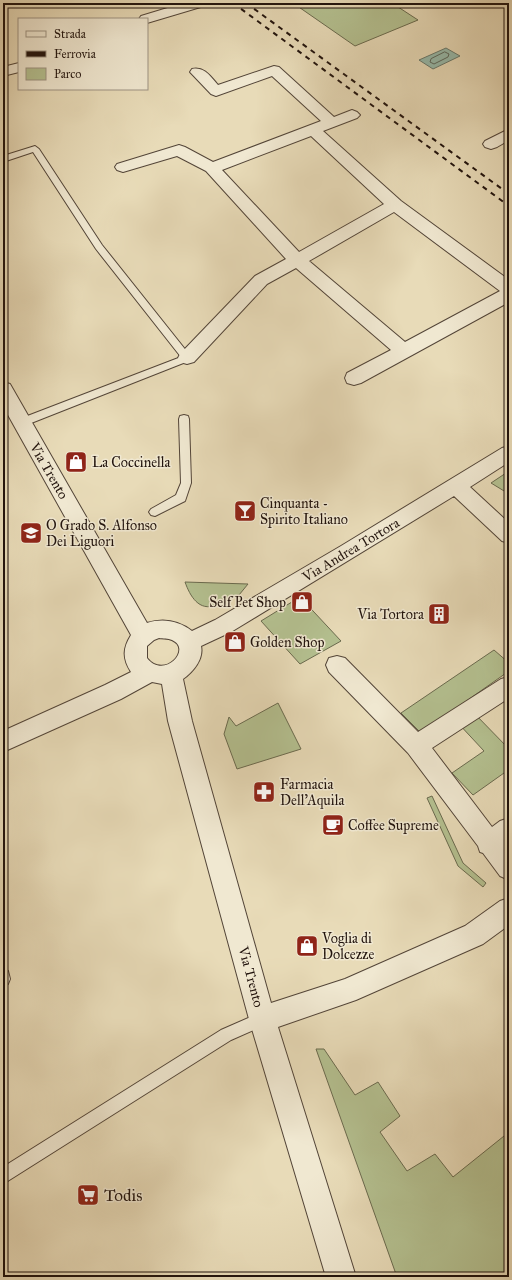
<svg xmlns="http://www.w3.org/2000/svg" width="512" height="1280" font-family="'IM FELL Great Primer',serif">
<rect width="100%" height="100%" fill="#e8dbb8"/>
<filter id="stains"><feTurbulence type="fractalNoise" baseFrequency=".005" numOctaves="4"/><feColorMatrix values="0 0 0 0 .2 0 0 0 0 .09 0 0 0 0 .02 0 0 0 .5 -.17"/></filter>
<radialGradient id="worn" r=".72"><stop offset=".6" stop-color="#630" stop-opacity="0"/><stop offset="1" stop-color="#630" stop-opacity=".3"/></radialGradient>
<g fill="#b4c090" stroke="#6a6a4e">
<polygon points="293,3 392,3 418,20 355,46"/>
<polygon points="509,471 509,494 491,483"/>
<path d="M 185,582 L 248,584 L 239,595 C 230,596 224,602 216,605 C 199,612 190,596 185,582 Z"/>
<polygon points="300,597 341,641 300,664 261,621"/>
<polygon points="494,650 509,663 509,671 421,733 401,713"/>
<polygon points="278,703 301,749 237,769 224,734 229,717 236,726"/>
<polygon points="473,712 509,749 509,778 504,773 473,795 452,773 484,751 457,722"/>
<polygon points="432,796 463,863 486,883 483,887 458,866 427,798"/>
<polygon points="316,1049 324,1049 355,1095 378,1082 400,1116 380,1132 407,1171 435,1154 453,1177 509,1132 509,1277 397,1277"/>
</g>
<polygon fill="#97bbac" stroke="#68786c" points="446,48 460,56 433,69 419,60"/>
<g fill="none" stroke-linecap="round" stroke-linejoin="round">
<polygon stroke="#5c675c" stroke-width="1" points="445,52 449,54 448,57 434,64 430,62 431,59"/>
<g stroke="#534538" stroke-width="2">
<g id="lane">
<polygon points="35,146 39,149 102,245 192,358 191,360 21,427 17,426 16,423 17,420 181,357 96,249 33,152 3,162 3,156"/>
<polygon points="184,415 188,416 189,419 191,483 185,501 155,516 151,515 149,512 151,509 176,495 181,483 179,419 180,416"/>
<polygon points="3,969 8,971 10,979 8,984 3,986"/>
<polygon points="262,1012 267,1014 269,1019 267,1024 231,1040 3,1184 3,1167 221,1030"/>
</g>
</g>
<g stroke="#534538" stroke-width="2">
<g id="street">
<polygon points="184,3 206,3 204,6 147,23 147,19 139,19 141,16"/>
<polygon points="19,63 19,72 3,76 3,67"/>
<path d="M 274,66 L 279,67 L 334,117 L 352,110 L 357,112 L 360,115 L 357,118 L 323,131 L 401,201 L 509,280 L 509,302 L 361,383 L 354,385 L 347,383 L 345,378 L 347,373 L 391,350 L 296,268 L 267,284 L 194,362 L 187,364 L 180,362 L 178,358 L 180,354 L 255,276 L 286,259 L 206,171 L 177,156 L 123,172 L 117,170 L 115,167 L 117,164 L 179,145 L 185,147 L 213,162 L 321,121 L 272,76 L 216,96 L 211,94 L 190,72 L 192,69 C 204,66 211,77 218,85 ZM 311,136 L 384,204 L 299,252 L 222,170 ZM 394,212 L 500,291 L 405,342 L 309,261 Z"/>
<polygon points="509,129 509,140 497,147 491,149 485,147 483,144 485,141"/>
<path d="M 3,382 L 10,384 L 147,623 C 163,618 179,621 192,631 L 215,620 L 341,546 L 502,448 L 509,446 L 509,462 L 470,487 L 509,523 L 509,543 L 502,541 L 454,496 L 231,632 L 201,646 C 204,659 193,672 183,679 L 192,721 L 271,1003 L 345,979 L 465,926 L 500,901 L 509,898 L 509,925 L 483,944 L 356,1000 L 278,1027 L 356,1277 L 326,1277 L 249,1019 L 168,721 L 162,684 L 152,682 L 121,699 L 3,752 L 3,731 L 105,685 L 131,672 C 122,658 123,648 131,635 L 3,406 ZM 159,638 C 163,639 168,638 172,640 C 193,649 164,680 147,658 L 147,646 L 154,640 Z"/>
<polygon points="337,656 345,658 418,732 501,679 509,677 509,698 432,748 492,827 500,821 509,818 509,843 507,845 509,848 509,880 500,876 483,853 480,852 478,846 408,753 329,672 326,665 329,658"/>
</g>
</g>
<use href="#lane" fill="#f0e8d1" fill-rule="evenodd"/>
<use href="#street" fill="#f0e8d1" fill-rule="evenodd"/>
<g stroke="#21130d" stroke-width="2" stroke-dasharray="5 5" stroke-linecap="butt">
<polyline points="233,3 509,206"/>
<polyline points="246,3 509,194"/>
</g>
</g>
<defs>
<g id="shop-square" transform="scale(1.15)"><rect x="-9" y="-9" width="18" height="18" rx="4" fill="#8f2418" stroke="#f0e8d1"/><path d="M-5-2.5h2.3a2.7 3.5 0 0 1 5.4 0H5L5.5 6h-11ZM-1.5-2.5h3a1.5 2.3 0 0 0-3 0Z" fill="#fff"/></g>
<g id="bar-square" transform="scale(1.15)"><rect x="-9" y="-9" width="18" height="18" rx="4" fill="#8f2418" stroke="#f0e8d1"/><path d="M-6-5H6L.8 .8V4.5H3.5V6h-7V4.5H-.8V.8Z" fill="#fff"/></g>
<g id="school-square" transform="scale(1.15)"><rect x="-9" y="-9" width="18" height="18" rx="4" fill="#8f2418" stroke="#f0e8d1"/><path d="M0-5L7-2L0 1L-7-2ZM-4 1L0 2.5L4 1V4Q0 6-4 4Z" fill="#fff"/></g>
<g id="building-square" transform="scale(1.15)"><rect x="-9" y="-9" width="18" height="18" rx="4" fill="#8f2418" stroke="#f0e8d1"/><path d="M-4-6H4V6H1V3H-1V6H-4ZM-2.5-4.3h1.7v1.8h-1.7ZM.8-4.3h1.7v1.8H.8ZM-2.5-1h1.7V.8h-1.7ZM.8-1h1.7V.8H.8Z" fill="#fff"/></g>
<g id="pharmacy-square" transform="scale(1.15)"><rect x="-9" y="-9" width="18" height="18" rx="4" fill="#8f2418" stroke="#f0e8d1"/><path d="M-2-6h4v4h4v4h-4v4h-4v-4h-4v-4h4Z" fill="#fff"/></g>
<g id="cafe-square" transform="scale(1.15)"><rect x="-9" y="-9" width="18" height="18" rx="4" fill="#8f2418" stroke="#f0e8d1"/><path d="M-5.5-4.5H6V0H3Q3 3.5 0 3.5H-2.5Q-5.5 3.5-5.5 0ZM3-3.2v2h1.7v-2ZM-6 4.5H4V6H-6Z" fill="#fff"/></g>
<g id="supermarket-square" transform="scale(1.15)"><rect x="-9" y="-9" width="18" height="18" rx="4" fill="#8f2418" stroke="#f0e8d1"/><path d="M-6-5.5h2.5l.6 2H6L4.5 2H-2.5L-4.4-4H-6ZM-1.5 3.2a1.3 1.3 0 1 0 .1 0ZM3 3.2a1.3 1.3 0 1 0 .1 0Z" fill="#fff"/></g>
</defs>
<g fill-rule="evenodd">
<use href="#shop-square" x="76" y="462"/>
<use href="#bar-square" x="245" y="511"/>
<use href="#school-square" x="31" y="533"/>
<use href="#shop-square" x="302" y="602"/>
<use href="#building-square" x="439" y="614"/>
<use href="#shop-square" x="235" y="642"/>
<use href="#pharmacy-square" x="264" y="792"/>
<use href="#cafe-square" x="333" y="825"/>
<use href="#shop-square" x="307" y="946"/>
<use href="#supermarket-square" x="88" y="1195"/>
</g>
<g text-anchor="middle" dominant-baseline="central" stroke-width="3" stroke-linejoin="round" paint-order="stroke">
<g font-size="14" fill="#21130d" stroke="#f0e8d1" text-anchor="start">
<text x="92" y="462">La Coccinella</text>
<text x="260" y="503">Cinquanta -<tspan x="260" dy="16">Spirito Italiano</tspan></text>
<text x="46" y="525">O Grado S. Alfonso<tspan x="46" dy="16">Dei Liguori</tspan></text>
<text x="286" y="602" text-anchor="end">Self Pet Shop</text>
<text x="424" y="614" text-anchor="end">Via Tortora</text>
<text x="250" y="642">Golden Shop</text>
<text x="280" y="784">Farmacia<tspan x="280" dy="16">Dell'Aquila</tspan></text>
<text x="348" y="825">Coffee Supreme</text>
<text x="322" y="938">Voglia di<tspan x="322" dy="16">Dolcezze</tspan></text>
</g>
<g font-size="14" fill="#21130d" stroke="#f0e8d1">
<text transform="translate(49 471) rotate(60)">Via Trento</text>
<text transform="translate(351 550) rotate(-31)">Via Andrea Tortora</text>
<text transform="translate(251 977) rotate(75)">Via Trento</text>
</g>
<g font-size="17" fill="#21130d" stroke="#f0e8d1" text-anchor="start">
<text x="104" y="1195">Todis</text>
</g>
</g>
<rect width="512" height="1280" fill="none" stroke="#e8dbb8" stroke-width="16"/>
<rect x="4" y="4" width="504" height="1272" fill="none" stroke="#21130d" stroke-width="2"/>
<rect x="8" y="8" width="496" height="1264" fill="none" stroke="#21130d"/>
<rect x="18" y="18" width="130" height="72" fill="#f0e8d1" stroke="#9d9383"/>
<rect x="26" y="31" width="20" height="6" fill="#f0e8d1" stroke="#9d9383"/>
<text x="54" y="38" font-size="12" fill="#21130d">Strada</text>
<rect x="26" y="51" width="20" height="6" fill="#21130d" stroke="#9d9383"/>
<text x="54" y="58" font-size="12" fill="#21130d">Ferrovia</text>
<rect x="26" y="68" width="20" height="12" fill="#b4c090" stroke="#9d9383"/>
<text x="54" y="78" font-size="12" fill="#21130d">Parco</text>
<rect width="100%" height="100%" filter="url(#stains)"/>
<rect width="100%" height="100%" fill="url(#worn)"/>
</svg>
